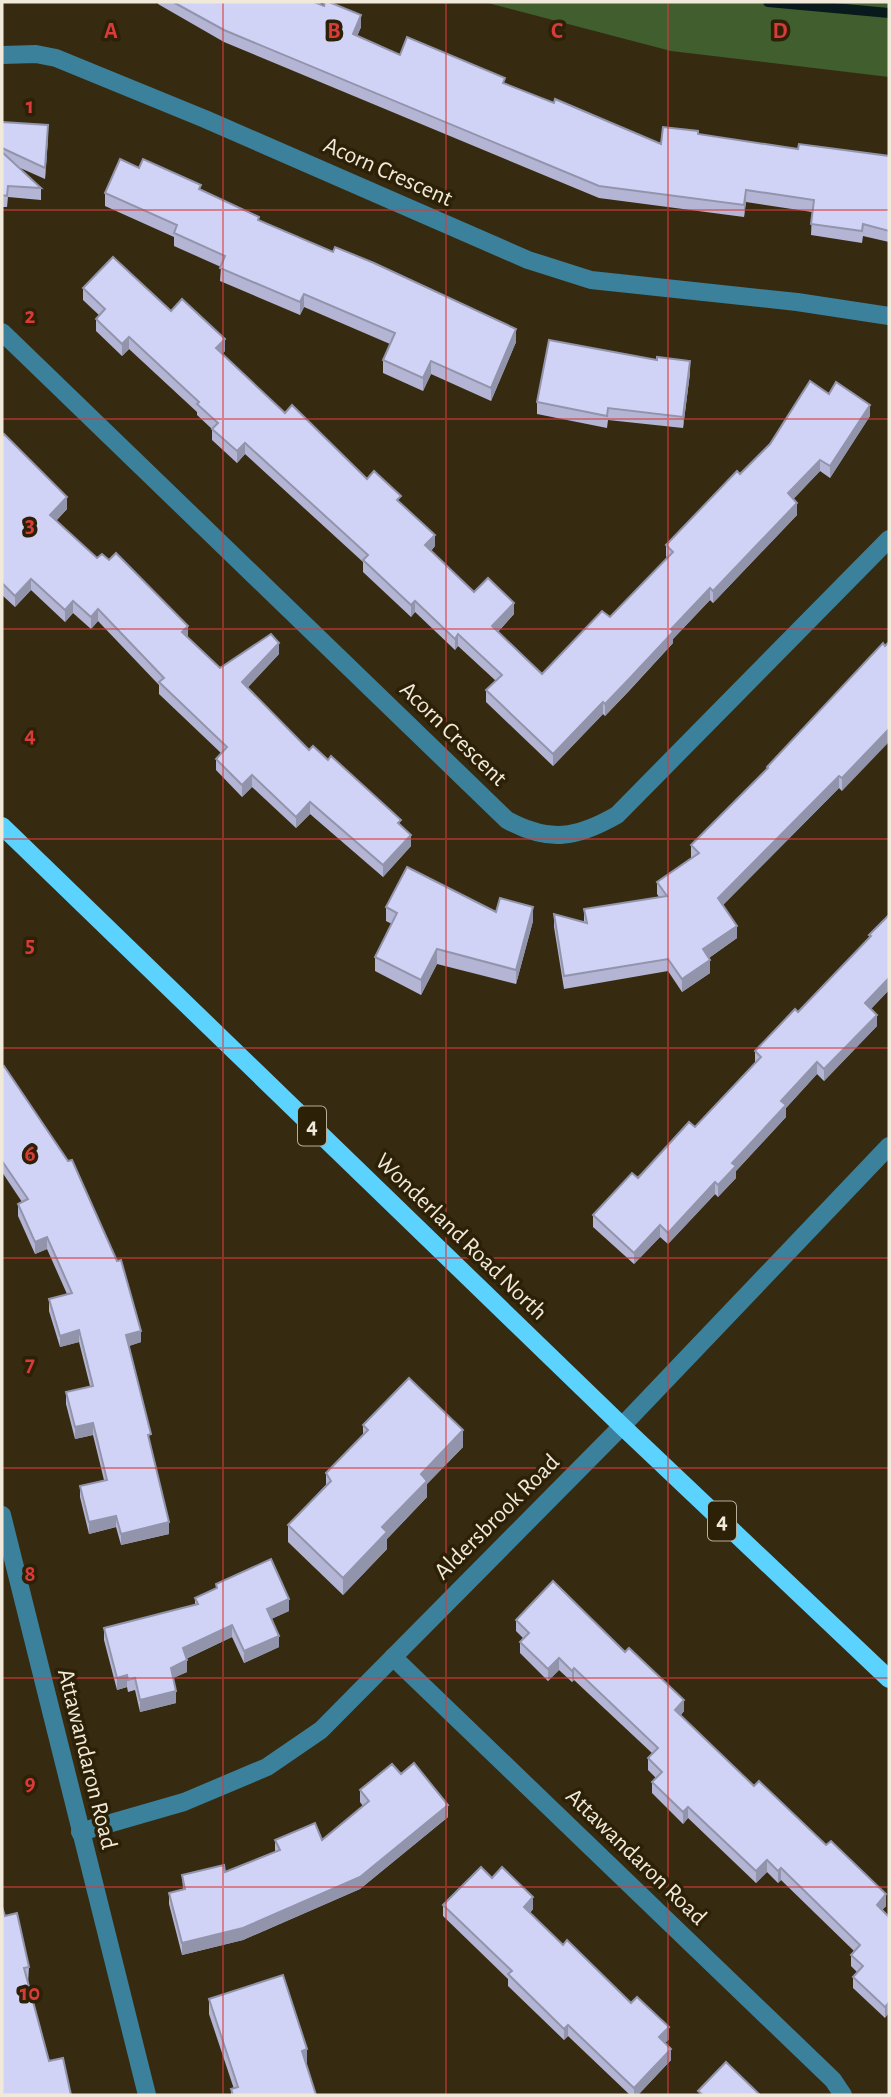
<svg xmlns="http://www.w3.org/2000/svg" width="891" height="2097" font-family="'Alegreya Sans',sans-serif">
<rect width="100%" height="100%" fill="#362b11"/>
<polygon fill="#415f2e" points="484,2 889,2 889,77 671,51"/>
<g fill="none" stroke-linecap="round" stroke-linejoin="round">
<polyline stroke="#091a1d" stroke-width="10" points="768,2 889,13"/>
<g stroke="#3b819b" stroke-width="18">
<polyline points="2,55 36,54 56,58 205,119 528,260 591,280 797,302 889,316"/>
<path d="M 2,332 L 507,820 C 549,843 577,838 617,815 L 889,539"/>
<polyline points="2,1515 147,2095"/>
<polyline points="393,1657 833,2080 843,2095"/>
<polyline points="80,1832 184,1802 267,1767 321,1730 622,1426 889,1146"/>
</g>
<polyline stroke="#5cd2fe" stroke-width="18" points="2,826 622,1426 889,1679"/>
</g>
<g fill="#b4b5d4">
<polygon points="158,2 314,2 361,27 357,36 400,55 505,83 554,103 661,144 698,134 798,149 889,156 889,242 863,236 862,243 811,235 812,212 746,202 744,217 599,198 224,42 158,4"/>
<polygon points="2,122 48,137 45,179 18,167 41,188 41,200 8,197 7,207 2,207"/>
<polygon points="139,168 201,190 259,220 516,342 491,401 431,374 423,391 383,373 383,360 390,344 304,307 300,315 220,281 221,267 174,246 174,237 105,206 105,193"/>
<polygon points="83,288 171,311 225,351 222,354 285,413 367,479 401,503 435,546 431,551 474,592 514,614 498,632 542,674 610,617 667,558 666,556 666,545 740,474 829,394 870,416 830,478 820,471 793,499 797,515 713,603 710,600 673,639 673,643 629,691 605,716 603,714 553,766 486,702 486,690 496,681 458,646 455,650 415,612 411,617 363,572 363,562 245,454 237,463 212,440 212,429 197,415 197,412 129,349 122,356 96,331 96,319 100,316 83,300"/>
<polygon points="690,373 683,428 608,420 607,428 537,414 537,402"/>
<polygon points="2,436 67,509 56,521 97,558 188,637 220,668 279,654 247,688 309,750 328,760 401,825 411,846 383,877 310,814 296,828 252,787 242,797 216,770 216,759 221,753 159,694 159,685 98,621 91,629 73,613 65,622 31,590 15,607 2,595"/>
<polygon points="883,643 842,791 839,788 723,905 737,938 709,958 710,973 682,992 668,971 564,989 554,927 554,914 584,922 584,909 659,897 657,894 657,882 691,858 691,845 767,769 767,767"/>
<polygon points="386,907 496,912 533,921 516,984 437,964 421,995 375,971 375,957 392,924 386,921"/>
<polygon points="889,915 889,990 871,1009 877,1026 824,1081 817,1074 786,1108 786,1117 736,1171 736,1178 718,1197 715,1194 668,1244 660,1237 634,1264 593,1227 593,1215 695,1127 755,1063 755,1051 798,1012 869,938 869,935"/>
<polygon points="2,1068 141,1342 129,1346 169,1534 121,1545 116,1527 89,1534 80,1497 80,1486 104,1480 93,1435 75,1439 66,1404 66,1392 90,1386 79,1342 60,1347 49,1311 49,1299 67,1294 47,1249 35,1254 18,1216 18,1204 22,1202 2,1172"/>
<polygon points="363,1425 463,1447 427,1484 427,1497 387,1539 387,1549 343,1595 288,1542 288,1525 326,1485 326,1473 363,1435"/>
<polygon points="216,1584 289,1611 271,1619 279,1647 244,1663 232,1637 186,1659 187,1672 173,1678 176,1703 140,1712 135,1690 128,1692 127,1687 117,1690 104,1640 104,1628 195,1605 195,1598 216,1589"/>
<polygon points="516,1620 684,1711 681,1715 754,1786 886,1906 882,1910 889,1917 885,2018 853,1988 853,1977 857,1972 851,1966 851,1955 854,1951 781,1880 778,1883 767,1872 756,1883 688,1818 683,1824 652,1793 652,1782 656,1778 648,1770 648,1758 653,1754 574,1680 572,1682 559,1670 548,1681 520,1653 520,1642 523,1638 516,1631"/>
<polygon points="401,1774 448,1817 360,1889 243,1940 182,1955 169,1904 169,1893 183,1889 182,1875 225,1872 275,1852 275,1840 322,1840 363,1806 360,1802 360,1790"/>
<polygon points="492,1878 533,1909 530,1913 563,1945 631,2003 669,2039 665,2043 671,2060 638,2095 630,2095 568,2036 564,2040 508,1986 508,1979 443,1916 443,1905"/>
<polygon points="5,1916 29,1967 28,1984 49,2061 2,2095"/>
<polygon points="209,1999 307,2063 306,2064 316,2095 231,2095 231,2089 234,2089 209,2014"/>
</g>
<g fill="#9294ac">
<polygon points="361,15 361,27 353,46 353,34"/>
<polygon points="48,125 48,137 45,179 45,168"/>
<polygon points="746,190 746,202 744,217 744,205"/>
<polygon points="304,294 304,307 300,315 300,302"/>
<polygon points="516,329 516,342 491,401 491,388"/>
<polygon points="129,337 129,349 122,356 122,344"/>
<polygon points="225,339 225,351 216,360 216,348"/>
<polygon points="431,361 431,374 423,391 423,378"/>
<polygon points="690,361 690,373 683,428 683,417"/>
<polygon points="870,405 870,416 830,478 830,466"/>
<polygon points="245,443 245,454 237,463 237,451"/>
<polygon points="820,460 820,471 788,505 788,493"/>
<polygon points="67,497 67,509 50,527 50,515"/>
<polygon points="797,503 797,515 713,603 713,591"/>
<polygon points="435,535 435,546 425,557 425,545"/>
<polygon points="31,579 31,590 15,607 15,596"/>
<polygon points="710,588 710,600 673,639 673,643 605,716 605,704 671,629"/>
<polygon points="73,601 73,613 65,622 65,610"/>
<polygon points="415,601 415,612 411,617 411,605"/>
<polygon points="514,603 514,614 492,638 492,626"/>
<polygon points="98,609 98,621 91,629 91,617"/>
<polygon points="188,626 188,638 182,632"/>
<polygon points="458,634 458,646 455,650 455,639"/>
<polygon points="279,643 279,654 242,694 242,682"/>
<polygon points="603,702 603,714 553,766 553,754"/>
<polygon points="889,729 889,742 842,791 842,778"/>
<polygon points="252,775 252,787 242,797 242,785"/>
<polygon points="839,776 839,788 718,910 718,898"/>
<polygon points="310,802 310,814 296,828 296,817"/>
<polygon points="411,835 411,846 383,877 383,865"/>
<polygon points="533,907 533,921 516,984 516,970"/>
<polygon points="737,926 737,938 703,962 703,949"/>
<polygon points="437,949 437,964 421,995 421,980"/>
<polygon points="710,960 710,973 682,992 682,979"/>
<polygon points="889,978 889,990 865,1015 865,1003"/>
<polygon points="877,1015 877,1026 824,1081 824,1069"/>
<polygon points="817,1062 817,1074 786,1108 786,1117 736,1171 736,1178 718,1197 718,1185 732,1163 781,1101"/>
<polygon points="715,1182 715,1194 668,1244 668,1233"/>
<polygon points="660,1225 660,1237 634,1264 634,1253"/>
<polygon points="47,1237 47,1249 35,1254 35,1242"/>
<polygon points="79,1330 79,1342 60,1347 60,1336"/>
<polygon points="141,1331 141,1342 126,1347 126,1335"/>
<polygon points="93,1423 93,1435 75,1439 75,1427"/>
<polygon points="463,1430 463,1447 427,1484 427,1497 387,1539 387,1549 343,1595 343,1578 421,1474"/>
<polygon points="116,1516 116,1527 89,1534 89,1522"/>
<polygon points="169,1522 169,1534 121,1545 121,1534"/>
<polygon points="289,1599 289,1611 267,1621 267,1609"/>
<polygon points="232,1625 232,1637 183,1660 183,1648"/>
<polygon points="279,1636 279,1647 244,1663 244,1651"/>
<polygon points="559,1658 559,1670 548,1681 548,1669"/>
<polygon points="187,1660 187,1672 171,1679 171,1668"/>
<polygon points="574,1668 574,1680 572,1682 572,1671"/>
<polygon points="127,1675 127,1687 117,1690 117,1678"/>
<polygon points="176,1691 176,1703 140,1712 140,1700"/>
<polygon points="684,1700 684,1711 675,1721 675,1710"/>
<polygon points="448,1805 448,1817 360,1889 243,1940 182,1955 182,1943"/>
<polygon points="688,1807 688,1818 683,1824 683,1812"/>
<polygon points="767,1860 767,1872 756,1883 756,1871"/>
<polygon points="781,1868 781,1880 778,1883 778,1871"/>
<polygon points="886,1894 886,1906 877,1916 877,1905"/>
<polygon points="533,1897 533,1909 524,1919 524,1907"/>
<polygon points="889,2002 889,2013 885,2018 885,2007"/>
<polygon points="568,2025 568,2036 564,2040 564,2029"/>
<polygon points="669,2027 669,2039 659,2049 659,2037"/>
<polygon points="307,2049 307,2063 302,2065 302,2051"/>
<polygon points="671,2049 671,2060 638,2095 634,2095 634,2088"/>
</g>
<g fill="#d1d3f6" stroke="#9294ac" stroke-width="2">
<polygon points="173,2 314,2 324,6 325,2 329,2 361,15 353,34 400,55 407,37 505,78 503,83 554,103 555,99 661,144 663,127 698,131 698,134 798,149 799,144 889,156 889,231 863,224 862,231 811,224 814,200 746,190 744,205 599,186 224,30"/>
<polygon points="2,122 48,125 45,168 2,148"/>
<polygon points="2,152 41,188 8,186 7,196 2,195"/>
<polygon points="120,159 139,168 143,159 201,185 199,189 259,217 258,220 333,252 335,247 374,263 516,329 491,388 431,361 423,378 383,360 395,333 304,294 300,302 220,268 225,256 174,233 177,225 105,193"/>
<polygon points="113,257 171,311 182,299 225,339 216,348 285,413 292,405 367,479 374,471 401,496 397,500 435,535 425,545 474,592 488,578 514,603 492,626 542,674 602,611 610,617 673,552 666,545 737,471 740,474 770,444 810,381 829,394 836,382 870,405 830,466 820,460 788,493 797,503 713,591 710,588 671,629 673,632 629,679 605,704 603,702 553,754 486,690 502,675 458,634 455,639 415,601 411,605 363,560 368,555 245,443 237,451 212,429 218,423 197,404 199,402 129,337 122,344 96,319 105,309 83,288"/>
<polygon points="549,340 657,360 657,357 690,361 683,417 608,408 607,416 537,402"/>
<polygon points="4,434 67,497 50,515 97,558 102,554 109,560 116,553 188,626 182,632 220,668 271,634 279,643 242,682 309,750 313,746 328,760 331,756 401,820 398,823 411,835 383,865 310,802 296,817 252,775 242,785 216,759 227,747 159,682 164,678 98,609 91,617 73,601 65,610 31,579 15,596 2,583 2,436"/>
<polygon points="889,642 889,729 842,778 839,776 718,898 737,926 703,949 710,960 682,979 668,959 564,976 554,914 587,923 584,909 667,896 657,882 699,853 691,845 768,768 767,767 883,643 885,646"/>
<polygon points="407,867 496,912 500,898 533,907 516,970 437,949 421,980 375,957 397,913 386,907"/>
<polygon points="889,915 889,978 865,1003 877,1015 824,1069 817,1062 781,1101 786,1105 732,1163 736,1166 718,1185 715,1182 668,1233 660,1225 634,1253 593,1215 632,1173 638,1178 689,1122 695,1127 761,1057 755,1051 795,1009 798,1012 871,936 869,935"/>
<polygon points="4,1066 68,1161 72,1160 117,1261 121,1260 141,1331 126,1335 151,1434 148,1435 169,1522 121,1534 116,1516 89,1522 80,1486 107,1480 93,1423 75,1427 66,1392 93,1386 79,1330 60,1336 49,1299 72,1293 47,1237 35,1242 18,1204 28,1199 2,1161 2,1068"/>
<polygon points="409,1378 463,1430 421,1474 427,1481 382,1527 387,1532 343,1578 288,1525 331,1481 326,1473 368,1430 363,1425"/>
<polygon points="271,1559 289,1599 267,1609 279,1636 244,1651 232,1625 183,1648 187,1660 171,1668 176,1691 140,1700 135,1678 128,1680 127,1675 117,1678 104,1628 198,1604 195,1598 217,1588 216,1584"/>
<polygon points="553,1581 625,1652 629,1648 684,1700 675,1710 754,1786 759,1781 826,1845 831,1841 886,1894 877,1905 889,1917 889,2002 885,2007 853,1977 863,1966 851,1955 860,1945 781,1868 778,1871 767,1860 756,1871 688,1807 683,1812 652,1782 662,1772 648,1758 658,1748 574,1668 572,1671 559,1658 548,1669 520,1642 529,1633 516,1620"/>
<polygon points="414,1763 448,1805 360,1877 243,1928 182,1943 169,1893 185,1889 182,1875 224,1865 225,1872 280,1850 275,1840 315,1823 322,1840 369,1801 360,1790 392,1764 401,1774"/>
<polygon points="481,1867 492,1878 502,1867 533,1897 524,1907 563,1945 567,1940 631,2003 637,1997 669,2027 659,2037 671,2049 634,2088 568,2025 564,2029 508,1974 512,1971 443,1905"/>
<polygon points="2,1907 5,1916 17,1913 29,1967 24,1968 49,2061 63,2058 71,2095 2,2095"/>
<polygon points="283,1975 307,2049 302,2051 316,2095 233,2095 231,2089 238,2087 209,1999"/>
<polygon points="726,2062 760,2095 703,2095 698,2091"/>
</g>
<path fill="none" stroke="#d93b3a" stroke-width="2" stroke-opacity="0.55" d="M 223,2 L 223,2095M 446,2 L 446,2095M 668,2 L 668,2095M 2,210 L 889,210M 2,419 L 889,419M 2,629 L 889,629M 2,839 L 889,839M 2,1048 L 889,1048M 2,1258 L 889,1258M 2,1468 L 889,1468M 2,1678 L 889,1678M 2,1887 L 889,1887"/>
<g text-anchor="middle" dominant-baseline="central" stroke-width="7" stroke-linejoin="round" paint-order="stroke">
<g fill="#2c2107" stroke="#b6ae9b" stroke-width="2">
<rect x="298" y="1106.5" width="28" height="39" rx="5"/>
<rect x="708" y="1501.5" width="28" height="39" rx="5"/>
</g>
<g font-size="23" font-weight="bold" fill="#f1eadb">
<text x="312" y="1126">4</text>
<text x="722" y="1521">4</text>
</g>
<g font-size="24" fill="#f1eadb" stroke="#2c2107">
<text transform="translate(388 172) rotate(24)">Acorn Crescent</text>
<text transform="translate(453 734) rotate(44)">Acorn Crescent</text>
<text transform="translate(461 1237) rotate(44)">Wonderland Road North</text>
<text transform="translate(497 1517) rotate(-45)">Aldersbrook Road</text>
<text transform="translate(87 1759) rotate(76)">Attawandaron Road</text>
<text transform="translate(636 1857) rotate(44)">Attawandaron Road</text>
</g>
</g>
<g font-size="23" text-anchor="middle" font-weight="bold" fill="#d93b3a" stroke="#2c2107" stroke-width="7" stroke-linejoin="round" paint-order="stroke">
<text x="111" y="38">A</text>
<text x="334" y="38">B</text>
<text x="557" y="38">C</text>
<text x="780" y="38">D</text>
<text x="30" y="113">1</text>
<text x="30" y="323">2</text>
<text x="30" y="532">3</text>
<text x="30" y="742">4</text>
<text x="30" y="952">5</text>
<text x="30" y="1161">6</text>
<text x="30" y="1371">7</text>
<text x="30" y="1581">8</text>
<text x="30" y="1790">9</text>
<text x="30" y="2000">10</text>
</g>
<rect width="891" height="2097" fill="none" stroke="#f1eadb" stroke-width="7"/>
</svg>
